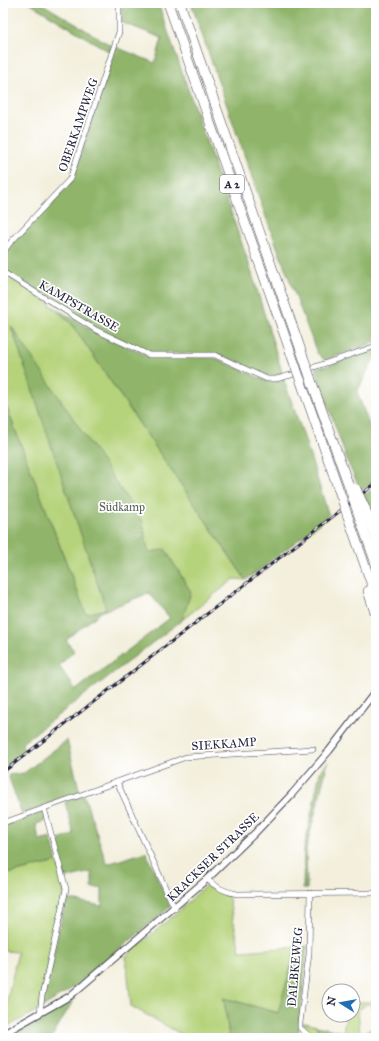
<svg xmlns="http://www.w3.org/2000/svg" width="379" height="1041" font-family="'IM FELL Great Primer',serif">
<rect width="100%" height="100%" fill="#fff"/>
<filter id="ink" filterUnits="userSpaceOnUse"><feTurbulence type="fractalNoise" baseFrequency=".025" numOctaves="2"/><feDisplacementMap in="SourceGraphic" scale="8" xChannelSelector="R" yChannelSelector="G"/><feConvolveMatrix kernelMatrix="1 2 1 2 8 2 1 2 1" color-interpolation-filters="sRGB"/></filter>
<filter id="wash" filterUnits="userSpaceOnUse"><feTurbulence type="fractalNoise" baseFrequency=".012" numOctaves="4" result="noise"/><feDisplacementMap in="SourceGraphic" scale="16" xChannelSelector="R" yChannelSelector="G"/><feGaussianBlur stdDeviation="0.9" result="paint"/><feColorMatrix in="noise" values="0 0 0 0 0 0 0 0 0 0 0 0 0 0 0 0 0 1.4 0 .05"/><feComposite in="paint" operator="in"/></filter>
<g filter="url(#wash)">
<rect width="100%" height="100%" fill="#f3efdc"/>
<g fill="#b5d37a" stroke="#6c7a5a">
<polygon points="3,274 44,299 71,323 246,580 234,579 182,620 182,617 147,575 91,619 89,613 86,614 3,398"/>
<polygon points="57,862 65,889 38,1010 3,1029 3,1018 18,952 3,951 3,875"/>
<polygon points="207,884 219,893 228,895 240,951 296,947 279,1013 224,998 229,1038 188,1038 131,1006 126,956 179,911"/>
<polygon points="353,1002 376,1002 376,1019 369,1003 358,1010 360,1033 356,1035 343,1032 346,1015 353,1015"/>
<polygon points="301,1022 317,1026 318,1038 314,1038 302,1027"/>
</g>
<g fill="#90b56a" stroke="#596c52" fill-rule="evenodd">
<polygon points="29,3 41,3 112,46 110,52"/>
<polygon points="121,3 158,3 249,264 283,375 269,376 216,354 149,353 98,329 3,270 5,251 72,181 116,47 155,63 162,38 121,22"/>
<polygon points="191,3 376,3 376,342 324,360 317,353 267,220"/>
<polygon points="49,304 95,332 148,356 215,358 267,381 277,382 284,380 304,437 329,516 246,580 71,323"/>
<path d="M 11,326 L 142,521 L 149,553 L 165,549 L 191,592 L 182,620 L 22,743 L 24,752 L 3,768 L 3,398 L 86,614 L 106,609 ZM 149,593 L 170,618 L 76,690 L 59,666 L 74,651 L 66,640 L 101,612 Z"/>
<polygon points="376,348 376,355 357,392 371,430 376,433 376,479 361,491 348,463 315,368 327,366"/>
<polygon points="373,489 376,499 376,528 363,496"/>
<polygon points="67,740 80,793 22,814 8,775 24,773"/>
<polygon points="328,762 306,849 307,889 303,889 304,849 320,772"/>
<polygon points="84,795 107,864 146,852 170,907 77,985 41,1008 66,899 102,906 102,888 92,888 92,872 65,878 55,841 74,835 65,802"/>
<polygon points="43,810 46,821 36,824 39,841 51,838 57,862 3,875 3,825"/>
<polygon points="307,946 298,1038 229,1038 224,998 278,1013 296,947"/>
<polygon points="75,998 51,1038 8,1038"/>
<polygon points="317,1026 356,1035 376,1027 376,1038 318,1038"/>
</g>
</g>
<g filter="url(#ink)">
<g fill="none" stroke-linecap="round" stroke-linejoin="round">
<g stroke="#414153" stroke-width="6">
<g id="minor">
<polyline points="3,252 10,243 70,179 119,32 119,3"/>
<polyline points="3,272 96,330 149,355 215,355 267,379 276,379 291,375 376,346"/>
<polyline points="117,782 175,909"/>
<polyline points="3,823 186,757 313,749"/>
<path d="M 207,879 C 216,888 226,892 237,894 L 376,893"/>
<polyline points="310,893 309,954 300,1023 300,1028 312,1038"/>
<polyline points="40,1013 42,996 66,889 44,808"/>
</g>
</g>
<g stroke="#414153" stroke-width="8">
<polyline id="tertiary" points="3,1034 70,996 207,879 255,833 292,794 329,751 376,690"/>
</g>
<g stroke="#414153" stroke-width="10">
<g id="motorway">
<polyline points="168,3 295,365"/>
<polyline points="180,3 305,362"/>
<polyline points="310,377 351,492"/>
<polyline points="300,379 343,502"/>
<polyline points="365,508 376,538"/>
<polyline points="358,513 376,564"/>
<polyline points="347,514 376,597"/>
<polyline points="368,591 376,616"/>
</g>
</g>
<use href="#minor" stroke="#fff" stroke-width="5"/>
<use href="#tertiary" stroke="#fff" stroke-width="6"/>
<use href="#motorway" stroke="#fff" stroke-width="9"/>
<g stroke="#22223b" stroke-width="3">
<polyline id="rail" points="3,772 376,483"/>
</g>
<use href="#rail" stroke="#fff" stroke-width="1.5" stroke-dasharray="4.5" stroke-linecap="butt"/>
<g stroke="#414153" stroke-width="10" stroke-linecap="butt">
<g id="motorway-bridge">
<polyline points="305,362 310,377"/>
<polyline points="295,365 300,379"/>
<polyline points="356,489 365,508"/>
<polyline points="351,492 358,513"/>
<polyline points="343,502 347,514"/>
</g>
</g>
<use href="#motorway-bridge" stroke="#fff" stroke-width="9"/>
</g>
</g>
<g text-anchor="middle" dominant-baseline="central" stroke-width="3.5" stroke-linejoin="round" paint-order="stroke">
<rect fill="#fff" stroke="#646476" stroke-width="1" x="220" y="175" width="24" height="18" rx="3"/>
<g font-size="11" font-weight="bold" fill="#22223b">
<text x="232" y="184">A 2</text>
</g>
<g font-size="12" fill="#22223b" stroke="#fff">
<text transform="translate(78 125) rotate(-71)">OBERKAMPWEG</text>
<text transform="translate(79 306) rotate(30)">KAMPSTRASSE</text>
<text transform="translate(224 744) rotate(-4)">SIEKKAMP</text>
<text transform="translate(213 857) rotate(-44)">KRACKSER STRASSE</text>
<text transform="translate(295 967) rotate(-85)">DALBKEWEG</text>
</g>
<g font-size="12" fill="#556051" stroke="#fff">
<text x="122" y="507">Südkamp</text>
</g>
</g>
<rect width="379" height="1041" fill="none" stroke="#fff" stroke-width="16"/>
<g transform="translate(341 1003) rotate(281)"><circle r="19" fill="#ffffff" stroke="#a7a7b1"/>
<path d="M0-3L7 15L0 10L-7 15Z" fill="#1f6fb2"/>
<text y="-6" font-size="11" font-weight="bold" text-anchor="middle" fill="#22223b">N</text>
</g>
</svg>
